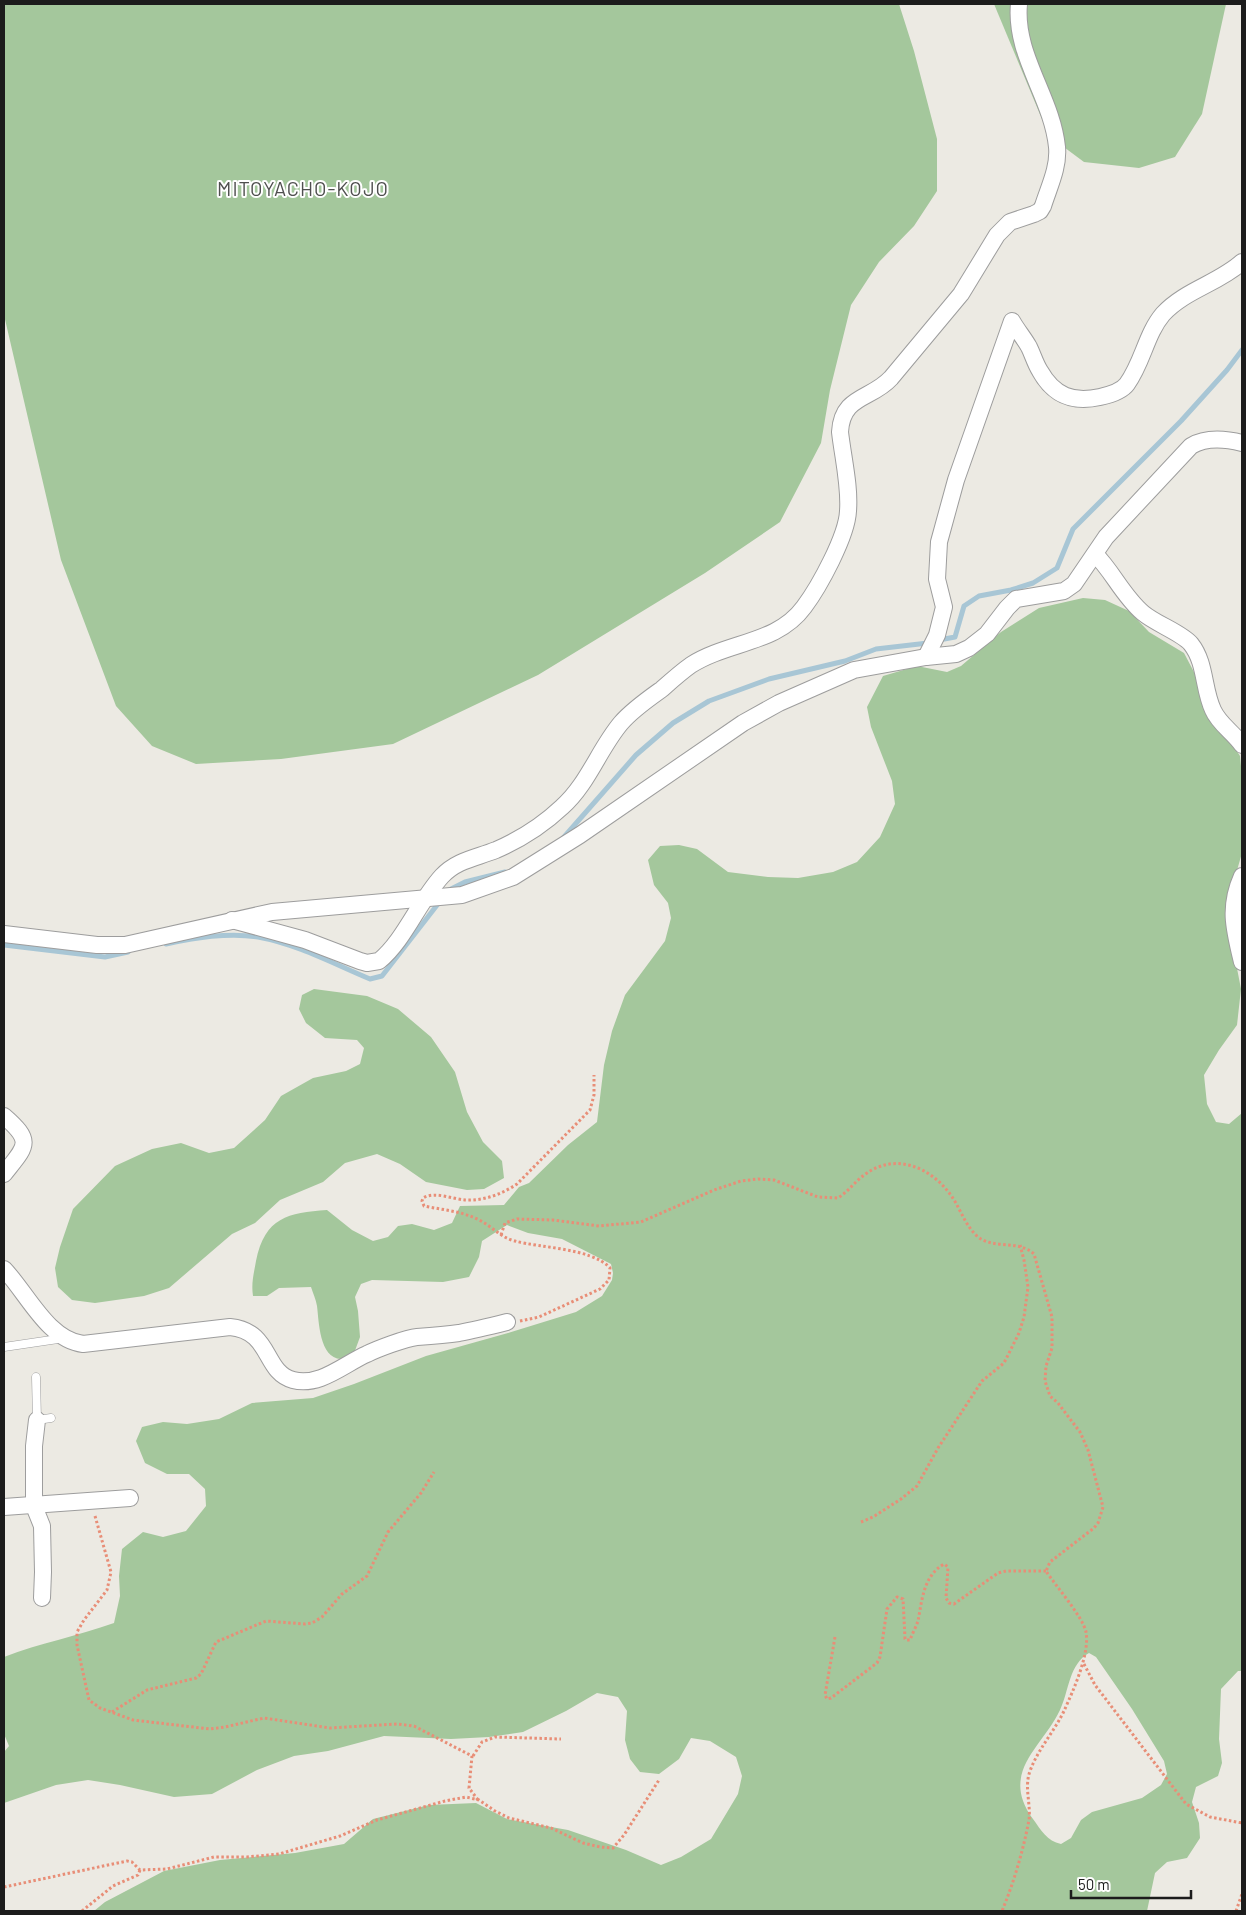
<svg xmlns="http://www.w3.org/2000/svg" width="1246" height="1915" font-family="Barlow,sans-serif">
<rect width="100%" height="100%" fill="#eceae3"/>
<g fill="#a4c79c" fill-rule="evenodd">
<polygon points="4,4 899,4 914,51 937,139 937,191 914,226 879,262 851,305 830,390 821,443 780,522 705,573 538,675 393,744 281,759 196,764 152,746 116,706 61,560 4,315"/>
<polygon points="994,4 1226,4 1202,114 1175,157 1139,168 1084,162 1049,136"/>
<path d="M 1083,598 L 1105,600 L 1129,611 L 1149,632 L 1184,653 L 1228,737 L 1240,756 L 1242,776 L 1242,853 L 1229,898 L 1229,927 L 1241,989 L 1237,1025 L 1219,1050 L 1204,1075 L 1207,1104 L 1216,1122 L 1229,1124 L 1242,1113 L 1242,1671 L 1238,1671 L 1221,1689 L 1219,1739 L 1222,1763 L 1218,1776 L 1196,1787 L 1192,1802 L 1199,1823 L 1200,1838 L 1187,1858 L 1167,1862 L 1155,1873 L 1147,1911 L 94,1911 L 105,1902 L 164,1871 L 220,1860 L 295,1853 L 344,1844 L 373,1819 L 429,1805 L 476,1803 L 507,1819 L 568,1830 L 626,1850 L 661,1865 L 681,1857 L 711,1839 L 738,1794 L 742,1776 L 736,1757 L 710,1741 L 691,1738 L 679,1759 L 659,1774 L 640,1772 L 630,1759 L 625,1740 L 627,1711 L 618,1697 L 597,1693 L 566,1711 L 523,1732 L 489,1737 L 451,1739 L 384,1736 L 328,1751 L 294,1756 L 257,1770 L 212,1794 L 174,1797 L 120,1785 L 88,1780 L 56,1785 L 4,1803 L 4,1752 L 9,1746 L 4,1734 L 4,1657 C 40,1643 78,1636 114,1623 L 120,1596 L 119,1576 L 122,1549 L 143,1532 L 163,1537 L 186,1531 L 206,1506 L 205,1489 L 189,1474 L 167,1474 L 145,1463 L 136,1441 L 142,1427 L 163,1422 L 187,1424 L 219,1419 L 252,1403 L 313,1398 L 354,1384 L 426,1356 L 508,1333 L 576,1312 L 602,1296 L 612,1280 L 613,1273 L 611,1264 L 562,1239 L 528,1233 L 507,1225 L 482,1241 L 479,1257 L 469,1277 L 443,1282 L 372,1280 L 361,1284 L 355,1297 L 358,1311 L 360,1337 L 353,1356 C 349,1357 345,1359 341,1359 C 319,1358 319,1321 317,1306 C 316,1300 313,1293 311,1287 L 279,1288 L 267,1296 L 253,1296 C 251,1283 254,1273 256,1261 C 265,1217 288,1213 327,1210 L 352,1230 L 373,1241 L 388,1237 L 398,1226 L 412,1224 L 434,1230 L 452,1223 L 460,1206 L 504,1205 L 519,1187 L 529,1183 L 568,1145 L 597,1122 L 604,1065 L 612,1031 L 625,995 L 665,941 L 671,918 L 668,903 L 654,885 L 648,860 L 660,846 L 679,845 L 697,849 L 728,872 L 768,877 L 798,878 L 833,872 L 857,862 L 880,837 L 895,804 L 892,781 L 871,727 L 867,707 L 883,676 L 917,666 L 947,672 L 961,666 L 1001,632 L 1039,608 ZM 1089,1653 L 1096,1657 L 1132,1709 L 1164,1761 L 1167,1774 L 1161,1785 L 1142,1798 L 1092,1812 L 1081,1820 L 1071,1838 L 1061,1844 C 1047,1841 1041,1830 1033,1819 C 999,1772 1042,1748 1060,1710 C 1069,1691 1069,1664 1089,1653 Z"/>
<polygon points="314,989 367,996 398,1009 431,1037 455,1072 467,1112 483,1142 502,1161 504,1178 484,1189 467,1190 426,1182 400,1164 377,1154 345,1163 323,1182 280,1200 255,1223 232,1234 169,1288 144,1296 95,1303 72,1300 58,1287 55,1268 60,1247 73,1209 115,1166 152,1149 181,1143 209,1153 234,1148 265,1120 281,1096 313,1078 346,1071 360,1064 364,1048 357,1040 325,1038 306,1023 299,1009 302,995"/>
</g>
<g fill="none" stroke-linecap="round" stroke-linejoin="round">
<g stroke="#a8c6d5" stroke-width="5">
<polyline points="939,640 955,637 964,606 979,596 1011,590 1033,583 1057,568 1073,529 1181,421 1227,370 1242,350"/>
<polyline points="564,837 636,755 673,723 709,701 769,679 845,661 876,649 928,643"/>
<polyline points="447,891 465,882 505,872"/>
<path d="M 166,944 C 195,938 228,932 258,937 C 297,944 334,964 370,979 L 382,976 L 441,900"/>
<polyline points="4,945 105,957 128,952"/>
</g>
<g stroke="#9d9d9d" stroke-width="9">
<g id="lane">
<polyline points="4,1347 58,1339 62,1336"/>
<polyline points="36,1377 37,1420 51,1418"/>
</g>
</g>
<g stroke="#9d9d9d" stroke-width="18">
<g id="street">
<path d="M 1095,554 C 1113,572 1123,596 1143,613 C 1156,624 1182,633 1191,644 C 1206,663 1203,689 1213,710 C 1219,724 1233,732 1242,745"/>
<path d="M 926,657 L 937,635 L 944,607 L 937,579 L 939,542 L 956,480 L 1012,321 C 1017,330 1024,338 1029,347 C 1033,355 1035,363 1040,371 C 1054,396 1073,403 1100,397 C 1109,395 1122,391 1127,384 C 1143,362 1146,334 1163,314 C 1185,290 1219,283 1242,262"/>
<path d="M 1242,876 C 1228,907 1234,929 1242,962"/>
<path d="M 232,920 L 305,940 L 360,961 L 367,963 L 379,961 C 404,941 419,901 442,876 C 457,860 476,858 496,850 C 519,840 544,824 562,807 C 588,784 599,749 621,723 C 632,710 648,699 662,689 C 671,681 681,672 691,665 C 729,641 777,644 804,607 C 819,587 847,536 848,511 C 850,486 843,458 840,432 C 842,395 871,400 891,378 L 961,294 L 997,235 L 1010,222 L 1034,214 L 1040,211 L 1043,206 C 1049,187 1059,167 1057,147 C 1052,97 1014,55 1019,4"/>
<path d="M 4,934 L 97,945 L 125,945 L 272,912 L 462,895 L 513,877 L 580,835 L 743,723 L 779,703 L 854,670 L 926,657 L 956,654 L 969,648 L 987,634 L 1007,608 L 1016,599 L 1064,591 L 1074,584 L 1106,537 L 1191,446 C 1206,437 1226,439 1242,443"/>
<path d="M 4,1116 C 34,1142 26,1146 4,1174"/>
<path d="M 4,1269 C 27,1293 48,1340 83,1344 L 230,1327 C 272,1331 263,1372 293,1380 C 320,1387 344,1364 367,1354 C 377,1349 406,1338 417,1337 C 431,1336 445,1335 459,1333 C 475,1330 491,1326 507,1322"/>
<polyline points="37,1420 34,1446 34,1506 42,1526 43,1572 42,1598"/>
<polyline points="4,1507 130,1498"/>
</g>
</g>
<g stroke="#e88e77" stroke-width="3" stroke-dasharray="2.5 2.5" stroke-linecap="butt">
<path d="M 501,1235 L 505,1223 L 517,1219 L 553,1220 L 599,1226 L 641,1222 L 714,1190 L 741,1181 L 758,1179 L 774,1180 L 818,1197 L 838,1198 C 849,1191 856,1180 867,1173 C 896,1153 930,1167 950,1194 C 960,1207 964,1224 977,1236 C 992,1250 1018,1239 1034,1254 L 1052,1317 L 1052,1348 L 1046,1366 L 1045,1381 L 1050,1396 L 1058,1403 L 1080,1432 L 1088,1450 L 1103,1507 L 1098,1523 L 1094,1528 L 1050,1562 L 1046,1571 C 1055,1585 1083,1617 1086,1632 C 1090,1654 1073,1691 1064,1711 C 1054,1732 1038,1749 1030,1771 C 1024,1787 1031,1804 1029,1820 C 1023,1851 1014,1882 1002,1911"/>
<path d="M 520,1321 L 539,1317 L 600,1289 L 609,1280 L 610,1268 C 592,1248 540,1248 515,1241 C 501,1238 492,1226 479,1220 C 462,1211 443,1210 424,1206 L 422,1201 L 423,1198 C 435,1191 452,1199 465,1200 C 484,1201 502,1194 517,1184 L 590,1110 L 594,1095 L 594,1075"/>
<polyline points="95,1516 111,1572 107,1590 84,1620 77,1632 77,1645 89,1700 100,1708 133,1720 210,1729 225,1727 264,1718 330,1728 397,1724 414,1726 472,1756 469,1788 478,1800"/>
<polyline points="861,1522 873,1517 901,1499 917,1486 938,1448 982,1381 1004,1363 1019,1333 1024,1317 1028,1287 1024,1260 1020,1245"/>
<path d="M 835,1637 L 825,1695 L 827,1699 L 831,1698 L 877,1663 L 880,1657 L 887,1609 L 897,1597 L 903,1599 L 905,1639 L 906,1640 L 910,1640 C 912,1634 916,1627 918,1621 C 922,1601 923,1576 944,1564 L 948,1567 L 946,1598 L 949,1603 L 954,1604 L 998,1573 L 1006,1571 L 1046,1571"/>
<polyline points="1084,1664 1095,1685 1186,1804 1210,1817 1242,1823"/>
<polyline points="112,1712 147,1690 196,1678 201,1674 216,1642 266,1621 305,1624 312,1623 322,1617 342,1594 367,1576 388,1532 421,1493 434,1472"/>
<polyline points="473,1756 482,1742 495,1737 561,1739"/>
<polyline points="4,1887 127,1861 132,1862 140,1870 167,1869 214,1857 247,1857 279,1854 340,1836 377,1820 445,1801 466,1797 479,1800 495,1811 509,1818 551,1828 583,1843 600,1847 613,1848 624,1835 659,1780"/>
<polyline points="82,1911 113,1886 138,1875 140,1870"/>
<polyline points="1236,1911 1242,1894"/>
</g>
<use href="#lane" stroke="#fff" stroke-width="8"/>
<use href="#street" stroke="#fff" stroke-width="16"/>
</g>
<g text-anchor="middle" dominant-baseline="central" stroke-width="4" stroke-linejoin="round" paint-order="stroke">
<g font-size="20" letter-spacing="1" fill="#4f4f4f" stroke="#fff">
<text x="303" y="188">MITOYACHO-KOJO</text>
</g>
</g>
<rect width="1246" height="1915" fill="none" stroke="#1c1c1c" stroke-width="10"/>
<path d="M1071 1890v8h120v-8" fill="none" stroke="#1c1c1c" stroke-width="2.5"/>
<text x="1078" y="1890" font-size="15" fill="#1c1c1c" stroke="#ffffff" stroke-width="4" paint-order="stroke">50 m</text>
</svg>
